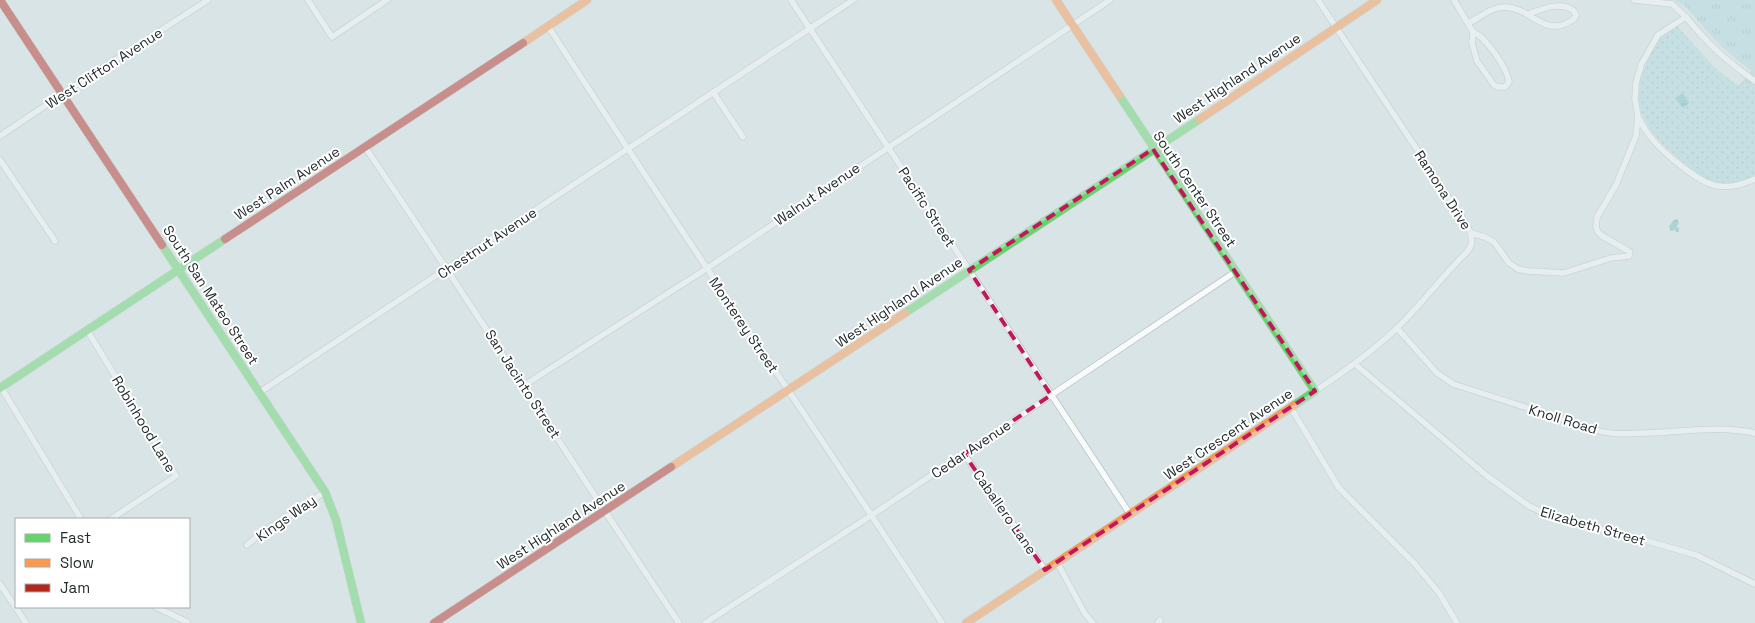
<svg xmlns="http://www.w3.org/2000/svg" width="1755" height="623" font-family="'Space Grotesk',sans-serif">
<defs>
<pattern id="park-tufts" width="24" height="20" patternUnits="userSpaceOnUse" patternTransform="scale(1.25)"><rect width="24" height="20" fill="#add9dd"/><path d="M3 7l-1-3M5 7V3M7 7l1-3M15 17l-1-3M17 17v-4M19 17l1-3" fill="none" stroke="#95babe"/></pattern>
<pattern id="garden-dots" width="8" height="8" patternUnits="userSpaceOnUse" patternTransform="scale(1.25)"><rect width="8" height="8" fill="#add9dd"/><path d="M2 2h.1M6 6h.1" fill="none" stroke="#95babe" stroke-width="1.8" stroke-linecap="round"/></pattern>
<pattern id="water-waves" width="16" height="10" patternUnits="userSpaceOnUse" patternTransform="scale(1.25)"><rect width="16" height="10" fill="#77c2c8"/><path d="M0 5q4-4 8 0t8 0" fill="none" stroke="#619ea3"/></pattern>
</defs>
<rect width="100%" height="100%" fill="#d8e4e5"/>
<polygon fill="url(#park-tufts)" points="1674,0 1755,0 1755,90 1743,81 1751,71 1719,44 1685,6"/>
<path fill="url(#garden-dots)" d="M 1677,26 L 1714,67 L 1738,86 L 1743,81 L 1755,90 L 1755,175 C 1721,194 1702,180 1677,157 C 1644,129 1629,106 1646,64 C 1655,42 1657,38 1677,26 Z"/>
<g fill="url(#water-waves)">
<polygon points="1683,93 1689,103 1683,108 1675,98"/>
<polygon points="1677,219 1679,223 1676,227 1679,228 1679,232 1676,232 1675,230 1670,231 1669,226 1674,220"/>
</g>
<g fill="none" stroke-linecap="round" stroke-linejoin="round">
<g stroke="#b8c2c2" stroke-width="7">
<g id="street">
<polyline points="308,0 332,37 387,0"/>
<polyline points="791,0 1130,514"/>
<path d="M 1454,0 L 1473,32 L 1472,43 L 1477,61 L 1494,85 L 1498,87 L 1505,87 L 1509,82 C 1507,68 1486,37 1473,32"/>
<path d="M 1686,17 C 1708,44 1725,60 1755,81"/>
<path d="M 1469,23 C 1480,17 1492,7 1505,7 C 1533,8 1544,40 1574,19 L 1576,15 L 1573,10 C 1558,1 1544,9 1528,14"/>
<path d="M 548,26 C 677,227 812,423 942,623"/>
<polyline points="713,92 743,137"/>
<path d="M 1638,117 C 1642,125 1647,133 1653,140 C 1665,154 1700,184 1718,186 C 1732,188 1743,184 1755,179"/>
<polyline points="0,136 76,85 208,0"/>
<path d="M 365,147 C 472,304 573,465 679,623"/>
<polyline points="0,160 55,241"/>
<polyline points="1471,233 1485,237 1494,242 1509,263 1518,269 1528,271 1564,273 1611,258 1629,256 1630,252 1627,250 1602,236 1598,232 1596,227 1597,217 1616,185 1636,136 1638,117 1635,99 1636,83 1641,65 1658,35 1686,17 1672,4 1634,0"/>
<path d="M 1397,328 L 1437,373 L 1453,384 L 1596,430 C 1612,435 1629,434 1646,433 C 1681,432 1720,425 1755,433"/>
<polyline points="87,330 176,476 111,519"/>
<polyline points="1355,364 1487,476 1529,506 1555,518 1593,528 1620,533 1696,555 1755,584"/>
<polyline points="523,386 706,269 1110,0"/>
<polyline points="1,387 81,519"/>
<path d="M 1315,391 C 1344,372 1372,352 1397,328 C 1422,304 1442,276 1467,252 C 1478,239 1467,226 1459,213 L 1318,0"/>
<polyline points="260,392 853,0"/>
<polyline points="1291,408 1339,488 1415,564 1439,593 1457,623"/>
<polyline points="964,454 1045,570"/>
<polyline points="247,545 261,533 325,492"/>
<polyline points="1057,562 1085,614 1093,623"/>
<polyline points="0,584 26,623"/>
<polyline points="156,607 187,622"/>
<polyline points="705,623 872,515 1235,272"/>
<polyline points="1158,623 1160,620"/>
</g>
</g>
<g stroke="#b8c2c2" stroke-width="9">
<g id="fast">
<polyline points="1119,95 1315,391 1293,406"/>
<polyline points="162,245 325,492 336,520 361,623"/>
<polyline points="905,313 1200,119"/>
<polyline points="0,388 225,239"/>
</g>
</g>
<g stroke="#b8c2c2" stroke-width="9">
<g id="slow">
<polyline points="1056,0 1119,95"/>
<polyline points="523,43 587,0"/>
<polyline points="1200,119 1377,0"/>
<polyline points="671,467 905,313"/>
<polyline points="966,623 1293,406"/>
</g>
</g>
<g stroke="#b8c2c2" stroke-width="9">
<g id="jam">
<polyline points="0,0 162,245"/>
<polyline points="225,239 523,43"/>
<polyline points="434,623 671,467"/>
</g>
</g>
<use href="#street" stroke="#f9fbfb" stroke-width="5.5"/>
<use href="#fast" stroke="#63d668" stroke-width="8"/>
<use href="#slow" stroke="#ff974d" stroke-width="8"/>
<use href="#jam" stroke="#b3261e" stroke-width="8"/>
</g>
<path d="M0 0H1755V623H0ZM 1153,149 L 1315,391 L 1045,570 L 964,454 L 1051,395 L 969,270 Z" fill="#d8e4e5" fill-opacity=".55" fill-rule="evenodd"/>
<path fill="none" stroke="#c2185b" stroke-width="4" stroke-dasharray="10 6" stroke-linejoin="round" d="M 1153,149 L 1315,391 L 1045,570 L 964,454 L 1051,395 L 969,270 Z"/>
<g text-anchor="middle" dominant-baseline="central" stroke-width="4" stroke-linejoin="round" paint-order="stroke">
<g font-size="14" fill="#242c2d" stroke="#fff">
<text transform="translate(104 68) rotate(-33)">West Clifton Avenue</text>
<text transform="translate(1237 78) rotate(-34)">West Highland Avenue</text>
<text transform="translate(287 183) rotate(-33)">West Palm Avenue</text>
<text transform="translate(1195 189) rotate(56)">South Center Street</text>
<text transform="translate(1443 190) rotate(57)">Ramona Drive</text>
<text transform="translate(817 194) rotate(-34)">Walnut Avenue</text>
<text transform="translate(927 207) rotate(57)">Pacific Street</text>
<text transform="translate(487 243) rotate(-34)">Chestnut Avenue</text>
<text transform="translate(211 295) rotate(57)">South San Mateo Street</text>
<text transform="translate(899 302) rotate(-34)">West Highland Avenue</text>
<text transform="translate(744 325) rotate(56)">Monterey Street</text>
<text transform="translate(523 384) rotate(57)">San Jacinto Street</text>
<text transform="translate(1563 419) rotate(17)">Knoll Road</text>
<text transform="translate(144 424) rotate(59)">Robinhood Lane</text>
<text transform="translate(1228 434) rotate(-34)">West Crescent Avenue</text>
<text transform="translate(971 449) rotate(-34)">Cedar Avenue</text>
<text transform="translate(1005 512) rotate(55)">Caballero Lane</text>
<text transform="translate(286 518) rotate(-35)">Kings Way</text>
<text transform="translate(561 525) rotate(-33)">West Highland Avenue</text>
<text transform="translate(1593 526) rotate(16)">Elizabeth Street</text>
</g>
</g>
<rect x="15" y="518" width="175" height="90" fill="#ffffff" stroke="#a7abab"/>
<rect x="25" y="534" width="25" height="8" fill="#63d668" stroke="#a7abab"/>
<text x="60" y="543" font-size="15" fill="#242c2d">Fast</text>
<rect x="25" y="559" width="25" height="8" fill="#ff974d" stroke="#a7abab"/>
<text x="60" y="568" font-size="15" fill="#242c2d">Slow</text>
<rect x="25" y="584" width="25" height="8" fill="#b3261e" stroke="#a7abab"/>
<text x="60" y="593" font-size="15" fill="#242c2d">Jam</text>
</svg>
